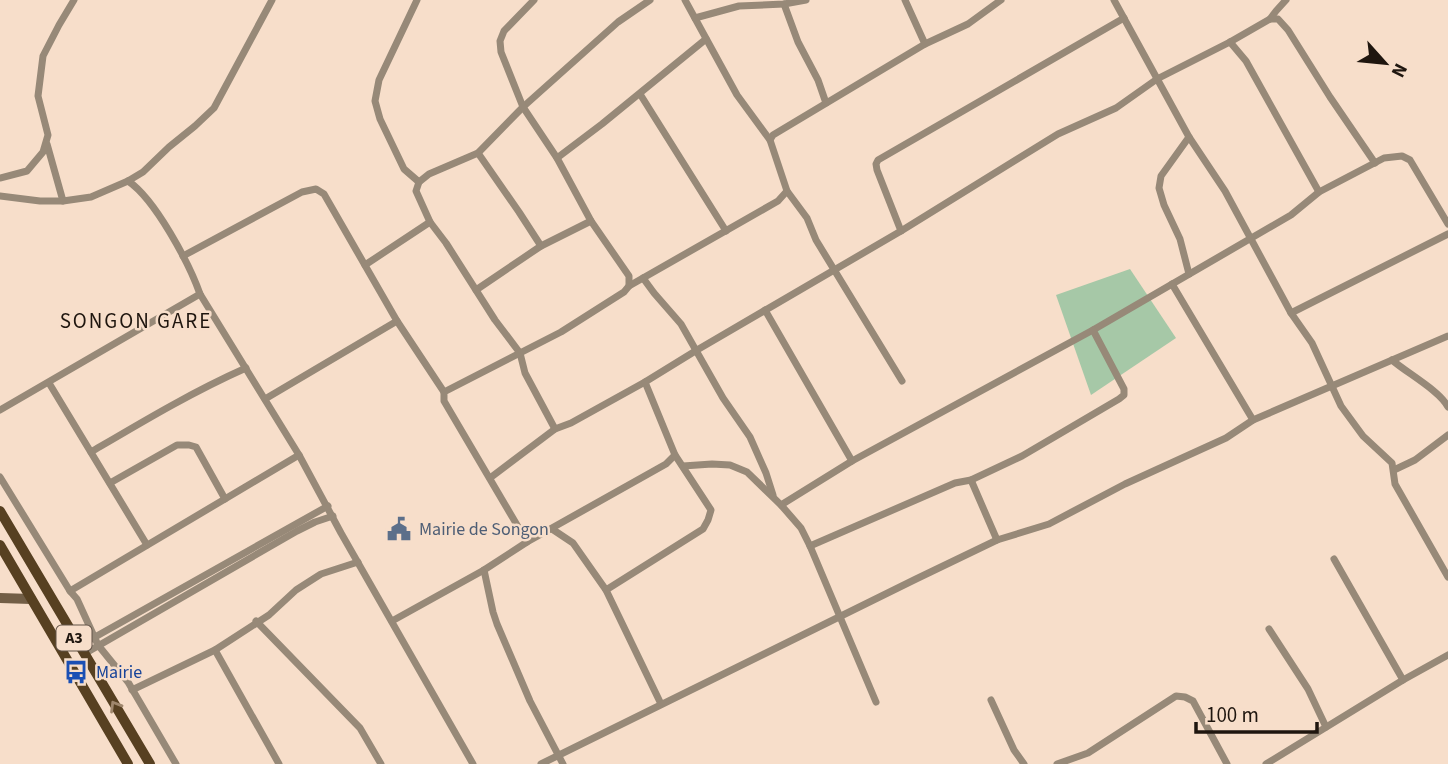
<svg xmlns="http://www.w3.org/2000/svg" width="1448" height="764" font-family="'Source Sans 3',sans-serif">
<rect width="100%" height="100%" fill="#f7deca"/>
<polygon fill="#a6c8a7" points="1130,269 1176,338 1091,395 1056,295"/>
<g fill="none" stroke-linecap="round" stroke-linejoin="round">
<g stroke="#978978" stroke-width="7">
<polyline points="417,0 379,80 375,101 380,119 404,169 419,182"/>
<polyline points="685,0 737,95 770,140"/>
<polyline points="905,0 925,44"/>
<polyline points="1114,0 1189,137 1225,191 1291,313 1312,343 1341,406 1363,436 1392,463 1395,484 1448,577"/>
<polyline points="784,4 798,42 818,80 826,103"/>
<polyline points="695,18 739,6 784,4 806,0"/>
<polyline points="1270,19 1276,11 1286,0"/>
<polyline points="1230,42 1246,61 1319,192"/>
<polyline points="640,94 726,231"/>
<polyline points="1189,137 1161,176 1159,188 1164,205 1180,239 1189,274"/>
<polyline points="47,144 63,201"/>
<polyline points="478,153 519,212 541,246"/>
<polyline points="557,158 602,124 706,39"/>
<polyline points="0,178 27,171 43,152 48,135 38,96 43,56 59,25 74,0"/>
<path d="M 128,181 C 155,199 189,263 200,294 L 299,455 L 341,533 L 473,764"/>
<polyline points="787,191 807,218 816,240 902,381"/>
<polyline points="0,196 40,201 63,201 91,197 128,181 143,172 169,147 195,126 214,108 272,0"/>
<polyline points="901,231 877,170 876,164 878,160 1124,18"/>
<polyline points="183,256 302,192 316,189 324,194 397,321"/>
<polyline points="365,265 430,222"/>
<polyline points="643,278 654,293 681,324 723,398 750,437 766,473 773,495"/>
<polyline points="1172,284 1253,420"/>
<polyline points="629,286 778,201 787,191 770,140 773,135 925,44 968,24 1001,0"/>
<polyline points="476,290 541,246 591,221"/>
<polyline points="765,310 852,461"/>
<polyline points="1291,313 1448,234"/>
<path d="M 1392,360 C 1407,373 1440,391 1448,407"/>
<polyline points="49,383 147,545"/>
<polyline points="265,399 397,321 444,392"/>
<polyline points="0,410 200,294"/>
<polyline points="555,429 525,373 520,353 495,320 446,243 430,222 416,191 419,182 429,174 478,153 523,107 618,22 650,0"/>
<path d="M 91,452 C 142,422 192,392 246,368"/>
<polyline points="683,466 712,464 730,465 747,472 781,505 801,528 810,546 876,702"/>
<polyline points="1394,470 1415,460 1448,435"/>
<polyline points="0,477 70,591 77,599 98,645 128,682 176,764"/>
<polyline points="490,478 555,429 571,423 645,382"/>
<polyline points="971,480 997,540"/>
<polyline points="110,483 177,445 189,445 196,447 225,499"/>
<polyline points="781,505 852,461 1093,330 1291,215 1319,192 1384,158 1402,156 1410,160 1448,224"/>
<polyline points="552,529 573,543 606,590 661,704"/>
<polyline points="527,542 666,464 675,455 645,382 697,350 901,231 1058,134 1116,108 1157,79 1230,42 1270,19 1278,19 1288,30 1330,97 1375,163"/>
<polyline points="810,546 955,483 971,480 1022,456 1119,399 1124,395 1124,389 1093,330"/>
<polyline points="1334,559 1403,680"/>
<polyline points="484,570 493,612 497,624 530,701 563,764"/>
<polyline points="606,590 703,529 708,520 711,510 675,455"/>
<polyline points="70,591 299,455"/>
<polyline points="256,621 360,728 381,764"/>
<polyline points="392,621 484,570 527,542 444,401 444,392 561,332 624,292 629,286 629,276 591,221 557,158 523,107 501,52 500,41 504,31 534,0"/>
<polyline points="1269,629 1308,689 1326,727"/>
<polyline points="79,646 328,506"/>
<polyline points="215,650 279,764"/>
<polyline points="84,654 297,531 315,522 333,516"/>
<polyline points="132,690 215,650 269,615 296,590 321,574 358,562"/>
<polyline points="991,700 1014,750 1024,764"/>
<polyline points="541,764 916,579 997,540 1049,524 1125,484 1226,438 1253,420 1448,336"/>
<polyline points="1057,764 1088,753 1176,696 1185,697 1193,701 1227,764"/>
<polyline points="1266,764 1403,680 1448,655"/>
</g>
<polyline stroke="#725e46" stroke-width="10" points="0,598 31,599"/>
<g stroke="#574021" stroke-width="10">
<polyline points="0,511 150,764"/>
<polyline points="0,545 128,764"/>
</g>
</g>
<defs><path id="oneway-chevron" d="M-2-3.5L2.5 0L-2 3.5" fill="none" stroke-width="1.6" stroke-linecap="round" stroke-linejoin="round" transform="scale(1.75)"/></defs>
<use stroke="#9f876d" href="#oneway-chevron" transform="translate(115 706) rotate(-121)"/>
<defs>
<g id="civic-bare" transform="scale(1.89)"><path d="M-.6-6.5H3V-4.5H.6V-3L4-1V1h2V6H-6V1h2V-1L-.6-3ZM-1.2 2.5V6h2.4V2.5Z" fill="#5c6f8a" stroke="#f7deca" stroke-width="2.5" paint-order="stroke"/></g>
<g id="bus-bare" transform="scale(1.89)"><path d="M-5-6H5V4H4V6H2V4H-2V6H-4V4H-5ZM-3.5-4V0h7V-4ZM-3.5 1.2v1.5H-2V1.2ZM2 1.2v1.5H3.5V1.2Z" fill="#1a4fb4" stroke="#f7deca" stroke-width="2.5" paint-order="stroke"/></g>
</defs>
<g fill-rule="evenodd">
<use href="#civic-bare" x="399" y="529"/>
<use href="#bus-bare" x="76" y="672"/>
</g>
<g text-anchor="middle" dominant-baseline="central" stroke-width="5" stroke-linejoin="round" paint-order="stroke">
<rect fill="#f7deca" stroke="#605247" stroke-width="2" x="56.5" y="625.5" width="35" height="25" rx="5"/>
<g font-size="16" font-weight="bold" fill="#1f160f">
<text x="74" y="638">A3</text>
</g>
<g font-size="18" fill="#4e5e75" stroke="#f7deca" text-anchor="start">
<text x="419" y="529">Mairie de Songon</text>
</g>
<g font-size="18" fill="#164399" stroke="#f7deca" text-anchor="start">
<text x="96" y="672">Mairie</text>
</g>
<g font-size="21" letter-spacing="2" fill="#1f160f" stroke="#f7deca">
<text x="136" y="321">SONGON GARE</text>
</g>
</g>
<g transform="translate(1385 63) rotate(117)" stroke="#f7deca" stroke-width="5" paint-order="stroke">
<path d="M0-5L12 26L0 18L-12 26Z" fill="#1f160f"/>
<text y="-10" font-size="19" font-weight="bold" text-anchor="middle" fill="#1f160f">N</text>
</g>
<path d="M1196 722v10h121v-10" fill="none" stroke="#1f160f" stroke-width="3.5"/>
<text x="1206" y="722" font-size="21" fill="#1f160f" stroke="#f7deca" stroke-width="5" paint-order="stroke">100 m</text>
</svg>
